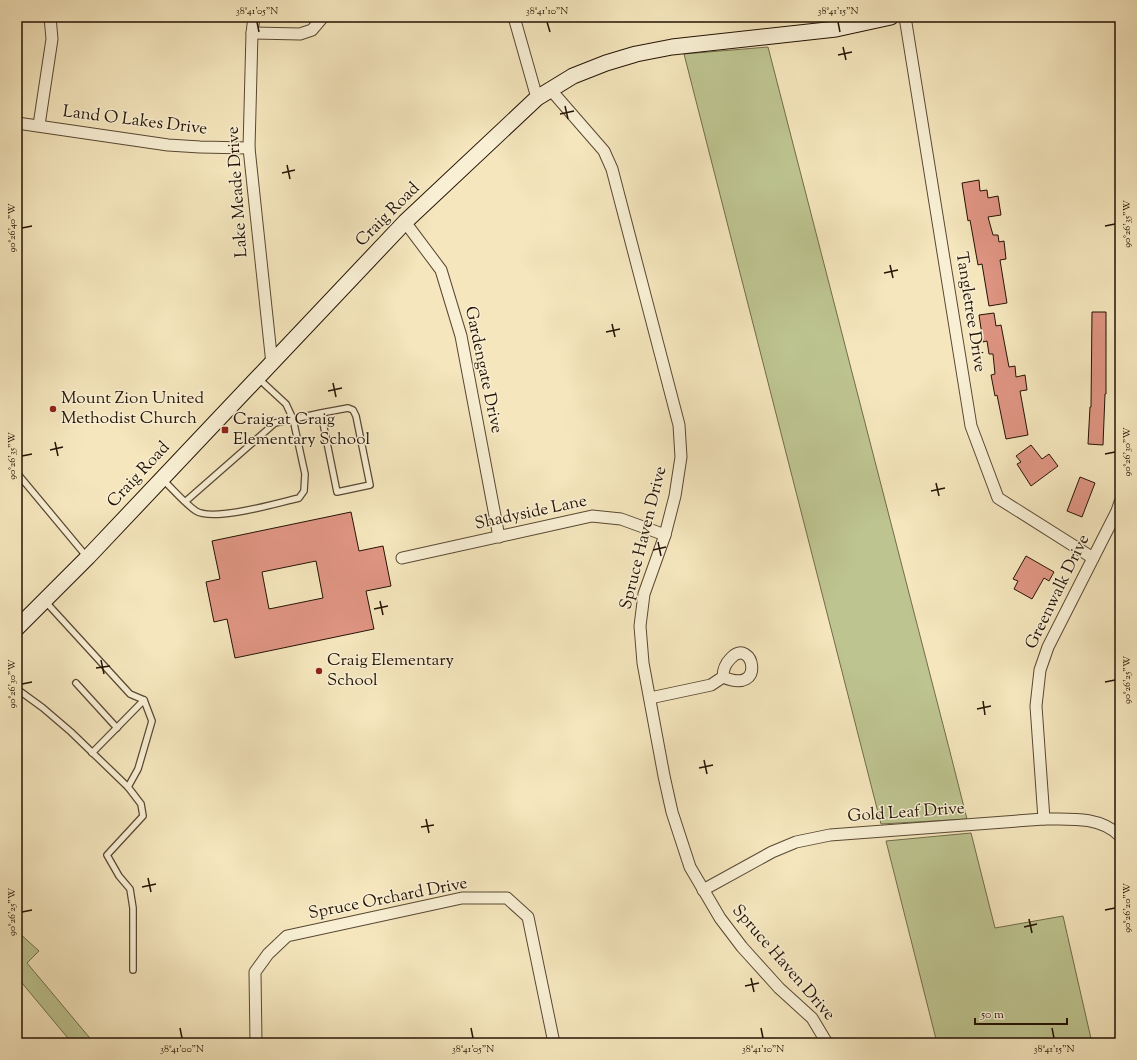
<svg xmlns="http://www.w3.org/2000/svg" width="1137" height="1060" font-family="'Sorts Mill Goudy',serif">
<rect width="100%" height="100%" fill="#f5e6bd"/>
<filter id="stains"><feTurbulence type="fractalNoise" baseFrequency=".005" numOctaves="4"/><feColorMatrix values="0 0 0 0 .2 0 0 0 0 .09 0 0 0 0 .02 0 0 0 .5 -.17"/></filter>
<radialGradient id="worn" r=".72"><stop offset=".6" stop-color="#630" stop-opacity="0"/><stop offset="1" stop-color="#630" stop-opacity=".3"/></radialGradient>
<g fill="#bdc490" stroke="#716c4a">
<polygon points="768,47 949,748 967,819 881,824 684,54"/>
<polygon points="971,833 995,928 1063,916 1092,1043 937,1043 886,841"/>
<polygon points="17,931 39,951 27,963 94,1043 72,1043 17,977"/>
</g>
<g fill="#df9583" stroke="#251304" fill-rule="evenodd">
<polygon points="979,180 980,191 987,190 988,198 998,196 1001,215 988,217 993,235 998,235 999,242 1004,241 1006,259 1000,260 1007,303 989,306 982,264 978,265 970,220 968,221 962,183"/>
<polygon points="1092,312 1106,312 1106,394 1105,394 1103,445 1088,444 1090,407 1091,407"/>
<polygon points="994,313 996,326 1001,325 1009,367 1015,366 1016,377 1025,375 1027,390 1020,391 1028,435 1006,439 997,395 995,396 991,375 995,374 993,354 989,354 987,341 983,342 979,315"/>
<polygon points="1031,445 1042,459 1049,454 1058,466 1031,486 1017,464 1021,462 1016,456"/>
<polygon points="1080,477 1095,483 1082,517 1067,511"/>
<path d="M 351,512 L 359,551 L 383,546 L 391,586 L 366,591 L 374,629 L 235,658 L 227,619 L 214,622 L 206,582 L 220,579 L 212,541 ZM 316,561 L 323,598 L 269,609 L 262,572 Z"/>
<polygon points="1026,556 1054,572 1049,581 1044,578 1032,599 1014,589 1018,581 1013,579"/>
</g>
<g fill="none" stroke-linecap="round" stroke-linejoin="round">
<g stroke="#594832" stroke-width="8">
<g id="lane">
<polyline points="17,473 87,557"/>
<path d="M 162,479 C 173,489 184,503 196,511 C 213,522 278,503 299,498 L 304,491 L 305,474 L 293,419 L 286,404 L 259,379"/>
<polyline points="186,501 275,423 321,413 337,492 370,485 356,416 353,410 348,408 321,413"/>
<polyline points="44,600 130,694 144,700 152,721 138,769 128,787"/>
<polyline points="76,683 117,728"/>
<polyline points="17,689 43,708 71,732 128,787 141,804 143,816 107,855 119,876 130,889 133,908 133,970"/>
<polyline points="92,753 144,700"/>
</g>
</g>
<g stroke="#594832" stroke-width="13">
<g id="street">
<polyline points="254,17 252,33 249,148 272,364"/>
<polyline points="514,17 537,98"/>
<polyline points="905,17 971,426 998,498 1093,558"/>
<polyline points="252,33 300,34 312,30 323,17"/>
<polyline points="550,89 604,151 612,169 679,425 681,457 675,496 665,535 644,594 640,626 643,663 664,776 672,812 690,867 720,918 742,947 779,988 812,1018 827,1043"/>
<polyline points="17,123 168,145 200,147 249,148"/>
<polyline points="39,125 52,39 50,17"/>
<polyline points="405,222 441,270 461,336 499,537"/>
<polyline points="402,558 592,516 621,519 665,535"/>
<path d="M 650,698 L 711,685 L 723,677 C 723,669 725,664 731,658 C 753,636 767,696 723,677"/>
<polyline points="1044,819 1036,706 1040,670 1048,647 1117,511 1120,502"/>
<path d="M 703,890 L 772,852 L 796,842 L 830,835 L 1044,819 C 1069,819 1100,816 1120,836"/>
<polyline points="256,1043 255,972 268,954 287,936 462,898 507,898 528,917 554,1043"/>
</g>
</g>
<g stroke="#251304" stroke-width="17">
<polyline id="secondary" points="17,628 88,557 405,222 537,98 573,76 606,63 636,54 672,47 836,29 891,17"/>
</g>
<use href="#lane" stroke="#f8efd4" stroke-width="5.5"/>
<use href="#street" stroke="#f8efd4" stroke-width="11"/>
<use href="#secondary" stroke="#f8efd4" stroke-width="15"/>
</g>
<path fill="none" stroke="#251304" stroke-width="1.5" d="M 257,22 L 259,32M 547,22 L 550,32M 838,22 L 840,32M 843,47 L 846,60M 838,55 L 852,52M 565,106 L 568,119M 560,114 L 574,111M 287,165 L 290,179M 282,173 L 295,170M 1105,226 L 1115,224M 22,228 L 32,226M 890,265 L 893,278M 884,273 L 898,270M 612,324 L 615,337M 606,332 L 620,329M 333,383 L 336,397M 328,391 L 342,388M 55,442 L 58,456M 50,450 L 63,447M 1105,454 L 1115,452M 22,456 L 32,454M 936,483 L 939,496M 931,491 L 945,488M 658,542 L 661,556M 653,550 L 666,547M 380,601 L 383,615M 374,609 L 388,606M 101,660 L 104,674M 96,668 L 110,666M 1105,682 L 1115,680M 22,684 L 32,682M 983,701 L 985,715M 977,709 L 991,706M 704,760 L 707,774M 699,768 L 713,765M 426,819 L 429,833M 421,827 L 434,825M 148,878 L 151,892M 142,887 L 156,884M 1105,910 L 1115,908M 22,912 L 32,910M 1029,919 L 1032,933M 1024,927 L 1037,924M 751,978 L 754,992M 745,986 L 759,983M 180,1028 L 182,1038M 471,1028 L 473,1038M 761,1028 L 763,1038M 1052,1028 L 1054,1038"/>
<g fill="#8f2418" stroke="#f8efd4" stroke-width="1.5">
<circle cx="53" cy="409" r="4"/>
<rect x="221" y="426" width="8" height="8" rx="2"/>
<circle cx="319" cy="671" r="4"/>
</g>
<g text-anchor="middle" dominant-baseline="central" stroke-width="3" stroke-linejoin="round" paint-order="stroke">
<g font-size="17" fill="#251304" stroke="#f8efd4">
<text transform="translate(135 121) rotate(7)">Land O Lakes Drive</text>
<text transform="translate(238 192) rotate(-94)">Lake Meade Drive</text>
<text transform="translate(388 215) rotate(-45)">Craig Road</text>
<text transform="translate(970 312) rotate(81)">Tangletree Drive</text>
<text transform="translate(483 370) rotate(78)">Gardengate Drive</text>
<text transform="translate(139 475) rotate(-47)">Craig Road</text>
<text transform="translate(531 513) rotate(-12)">Shadyside Lane</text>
<text transform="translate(644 538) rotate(-76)">Spruce Haven Drive</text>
<text transform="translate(1058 592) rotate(-64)">Greenwalk Drive</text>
<text transform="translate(906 813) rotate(-4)">Gold Leaf Drive</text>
<text transform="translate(388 899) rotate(-11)">Spruce Orchard Drive</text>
<text transform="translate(783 963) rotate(49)">Spruce Haven Drive</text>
</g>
<g font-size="17" fill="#251304" stroke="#f8efd4" text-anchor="start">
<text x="61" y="399">Mount Zion United<tspan x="61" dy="20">Methodist Church</tspan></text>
<text x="233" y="420">Craig at Craig<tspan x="233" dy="20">Elementary School</tspan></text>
<text x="327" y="661">Craig Elementary<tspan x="327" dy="20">School</tspan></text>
</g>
</g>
<rect width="1137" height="1060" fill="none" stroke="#f5e6bd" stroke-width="44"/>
<path d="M975 1018v6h92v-6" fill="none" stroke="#251304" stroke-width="2"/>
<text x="981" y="1018" font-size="12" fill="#251304" stroke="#f8efd4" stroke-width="3" paint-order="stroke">50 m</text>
<rect x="22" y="22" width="1093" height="1016" fill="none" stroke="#251304" stroke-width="1.5"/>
<g font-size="10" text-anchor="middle" fill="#251304">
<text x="257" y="14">38°41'05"N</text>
<text x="547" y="14">38°41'10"N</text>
<text x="838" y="14">38°41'15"N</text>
<text transform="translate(1126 224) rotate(-90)" y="4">90°26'35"W</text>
<text transform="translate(11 228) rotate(-90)" y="4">90°26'40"W</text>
<text transform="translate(1126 452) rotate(-90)" y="4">90°26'30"W</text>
<text transform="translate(11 456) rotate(-90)" y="4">90°26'35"W</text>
<text transform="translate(1126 680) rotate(-90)" y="4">90°26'25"W</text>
<text transform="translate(11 684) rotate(-90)" y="4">90°26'30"W</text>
<text transform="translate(1126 908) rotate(-90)" y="4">90°26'20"W</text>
<text transform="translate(11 912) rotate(-90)" y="4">90°26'25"W</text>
<text x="182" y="1052">38°41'00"N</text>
<text x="473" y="1052">38°41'05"N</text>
<text x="763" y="1052">38°41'10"N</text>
<text x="1054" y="1052">38°41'15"N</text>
</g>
<rect width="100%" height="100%" filter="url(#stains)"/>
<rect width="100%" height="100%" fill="url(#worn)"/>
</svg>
